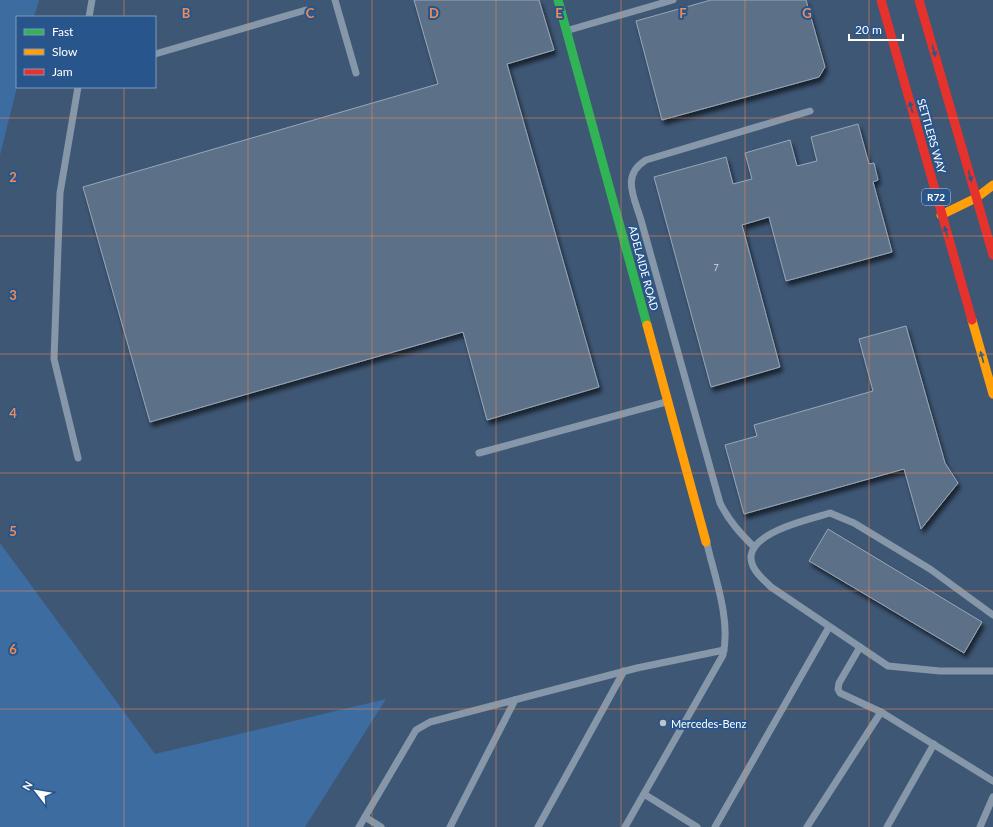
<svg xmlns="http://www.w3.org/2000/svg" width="993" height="827" font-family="Lato,sans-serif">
<defs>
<filter id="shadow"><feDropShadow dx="2.5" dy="4.5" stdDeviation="2" flood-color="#0009"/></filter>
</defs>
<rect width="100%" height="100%" fill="#3e5775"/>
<g fill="#3d6ca1">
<polygon points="0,0 39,0 34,17 17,17 17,87 0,155"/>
<polygon points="0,543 155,754 386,699 305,827 0,827"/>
</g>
<g fill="#5c6f87" stroke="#99a7b8" filter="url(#shadow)">
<polygon points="414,0 539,0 554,50 507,64 599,387 487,420 463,332 150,422 83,187 438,84"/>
<polygon points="711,0 806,0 825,67 819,77 662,120 636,21"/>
<polygon points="858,124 869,164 874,163 878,180 873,182 892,252 786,281 769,217 742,225 780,367 711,387 654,177 726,157 733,184 752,179 745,153 790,140 797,166 817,161 811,137"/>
<polygon points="906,326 945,463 958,483 921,529 904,469 744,514 725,445 757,436 754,425 873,391 859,339"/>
<polygon points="828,529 982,622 964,653 809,561"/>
</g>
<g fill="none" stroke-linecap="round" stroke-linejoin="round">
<g stroke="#8597a9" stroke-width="7">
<polyline points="335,0 356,73"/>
<polyline points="89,17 92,0"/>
<polyline points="569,30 673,0"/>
<polyline points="155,54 306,10"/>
<polyline points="78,87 60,193 54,359 78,458"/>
<polyline points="479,453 666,402"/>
<path d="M 754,547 C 740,533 729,521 720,503 L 641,220 C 634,197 621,175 646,160 L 810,111"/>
<path d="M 993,615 L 930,569 L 854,523 L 830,513 C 810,519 754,531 751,556 C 750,569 763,579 771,587 L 888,666 L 940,671 L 993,671"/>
<polyline points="860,647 839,683 838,689 840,693 881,712 993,781"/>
<polyline points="644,794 697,827"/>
<polyline points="365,817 381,827"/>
<polyline points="359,827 416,730 430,722 637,668 724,650"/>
<polyline points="450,827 515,700"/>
<polyline points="538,827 624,671"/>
<path d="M 625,827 L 723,655 C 731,620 715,578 707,544"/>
<polyline points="715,827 829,627"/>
<polyline points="807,827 881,712"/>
<polyline points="887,827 934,744"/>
<polyline points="980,827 993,797"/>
</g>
<polyline stroke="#30b455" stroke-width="9" points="558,0 647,325"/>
<g stroke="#ff9f0a" stroke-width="9">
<polyline points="941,215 976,198 993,185"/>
<polyline points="972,320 993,394"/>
<polyline points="647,325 706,542"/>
</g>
<g stroke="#e5322d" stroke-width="9">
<polyline points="881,0 972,320"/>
<polyline points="919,0 993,255"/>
</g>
</g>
<defs><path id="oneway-solid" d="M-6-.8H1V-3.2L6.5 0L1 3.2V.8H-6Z"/></defs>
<g fill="#285a88">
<use href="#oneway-solid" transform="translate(934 51) rotate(74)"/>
<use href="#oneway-solid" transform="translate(911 107) rotate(-106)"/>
<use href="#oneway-solid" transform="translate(970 176) rotate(74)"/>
<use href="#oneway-solid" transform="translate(946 232) rotate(-106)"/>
<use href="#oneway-solid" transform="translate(982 357) rotate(-106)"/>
</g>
<path fill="none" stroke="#ef8b55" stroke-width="1" stroke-opacity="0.55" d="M 124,0 L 124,17M 248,0 L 248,827M 372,0 L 372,827M 496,0 L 496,827M 621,0 L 621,827M 745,0 L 745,827M 869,0 L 869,827M 124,87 L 124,827M 0,118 L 993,118M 0,236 L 993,236M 0,354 L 993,354M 0,473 L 993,473M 0,591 L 993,591M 0,709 L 993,709"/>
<circle fill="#bbc4cf" stroke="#28558b" stroke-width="1.5" cx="663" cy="723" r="4"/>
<g text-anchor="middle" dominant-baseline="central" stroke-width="4" stroke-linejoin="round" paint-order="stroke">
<g font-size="9" fill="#d6dbe1">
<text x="716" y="267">7</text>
</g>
<rect fill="#28558b" stroke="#beccdc" stroke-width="1" x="922" y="189" width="28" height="16" rx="3"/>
<g font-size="10" font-weight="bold" fill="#fff">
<text x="936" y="197">R72</text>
</g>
<g font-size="11" fill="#fff" stroke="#28558b">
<text transform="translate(932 136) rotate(74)">SETTLERS WAY</text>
<text transform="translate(644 268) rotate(75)">ADELAIDE ROAD</text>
</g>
<g font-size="11" fill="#fff" stroke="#28558b" text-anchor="start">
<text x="671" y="723">Mercedes-Benz</text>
</g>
</g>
<g font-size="13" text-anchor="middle" font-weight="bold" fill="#ef8b55" stroke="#28558b" stroke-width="4" stroke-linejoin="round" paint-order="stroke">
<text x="186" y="18">B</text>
<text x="310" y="18">C</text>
<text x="434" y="18">D</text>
<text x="559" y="18">E</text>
<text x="683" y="18">F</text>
<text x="807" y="18">G</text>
<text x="13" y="182">2</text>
<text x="13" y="300">3</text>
<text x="13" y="418">4</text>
<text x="13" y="536">5</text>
<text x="13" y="654">6</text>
</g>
<rect x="16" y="16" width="140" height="72" fill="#28558b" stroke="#7e99b9"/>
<rect x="24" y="29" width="20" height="6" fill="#30b455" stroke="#7e99b9"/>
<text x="52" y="36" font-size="12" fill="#ffffff">Fast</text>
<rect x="24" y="49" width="20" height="6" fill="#ff9f0a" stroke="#7e99b9"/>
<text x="52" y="56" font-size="12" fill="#ffffff">Slow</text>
<rect x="24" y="69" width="20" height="6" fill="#e5322d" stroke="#7e99b9"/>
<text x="52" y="76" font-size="12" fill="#ffffff">Jam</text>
<g transform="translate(36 791) rotate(301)" stroke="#28558b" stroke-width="3" paint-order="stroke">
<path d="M0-3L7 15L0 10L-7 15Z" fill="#ffffff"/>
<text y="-6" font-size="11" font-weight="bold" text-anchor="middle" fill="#ffffff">N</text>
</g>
<path d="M849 34v6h54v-6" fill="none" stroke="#ffffff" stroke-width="2"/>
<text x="855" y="34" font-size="12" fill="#ffffff" stroke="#28558b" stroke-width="3" paint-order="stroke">20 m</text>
</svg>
